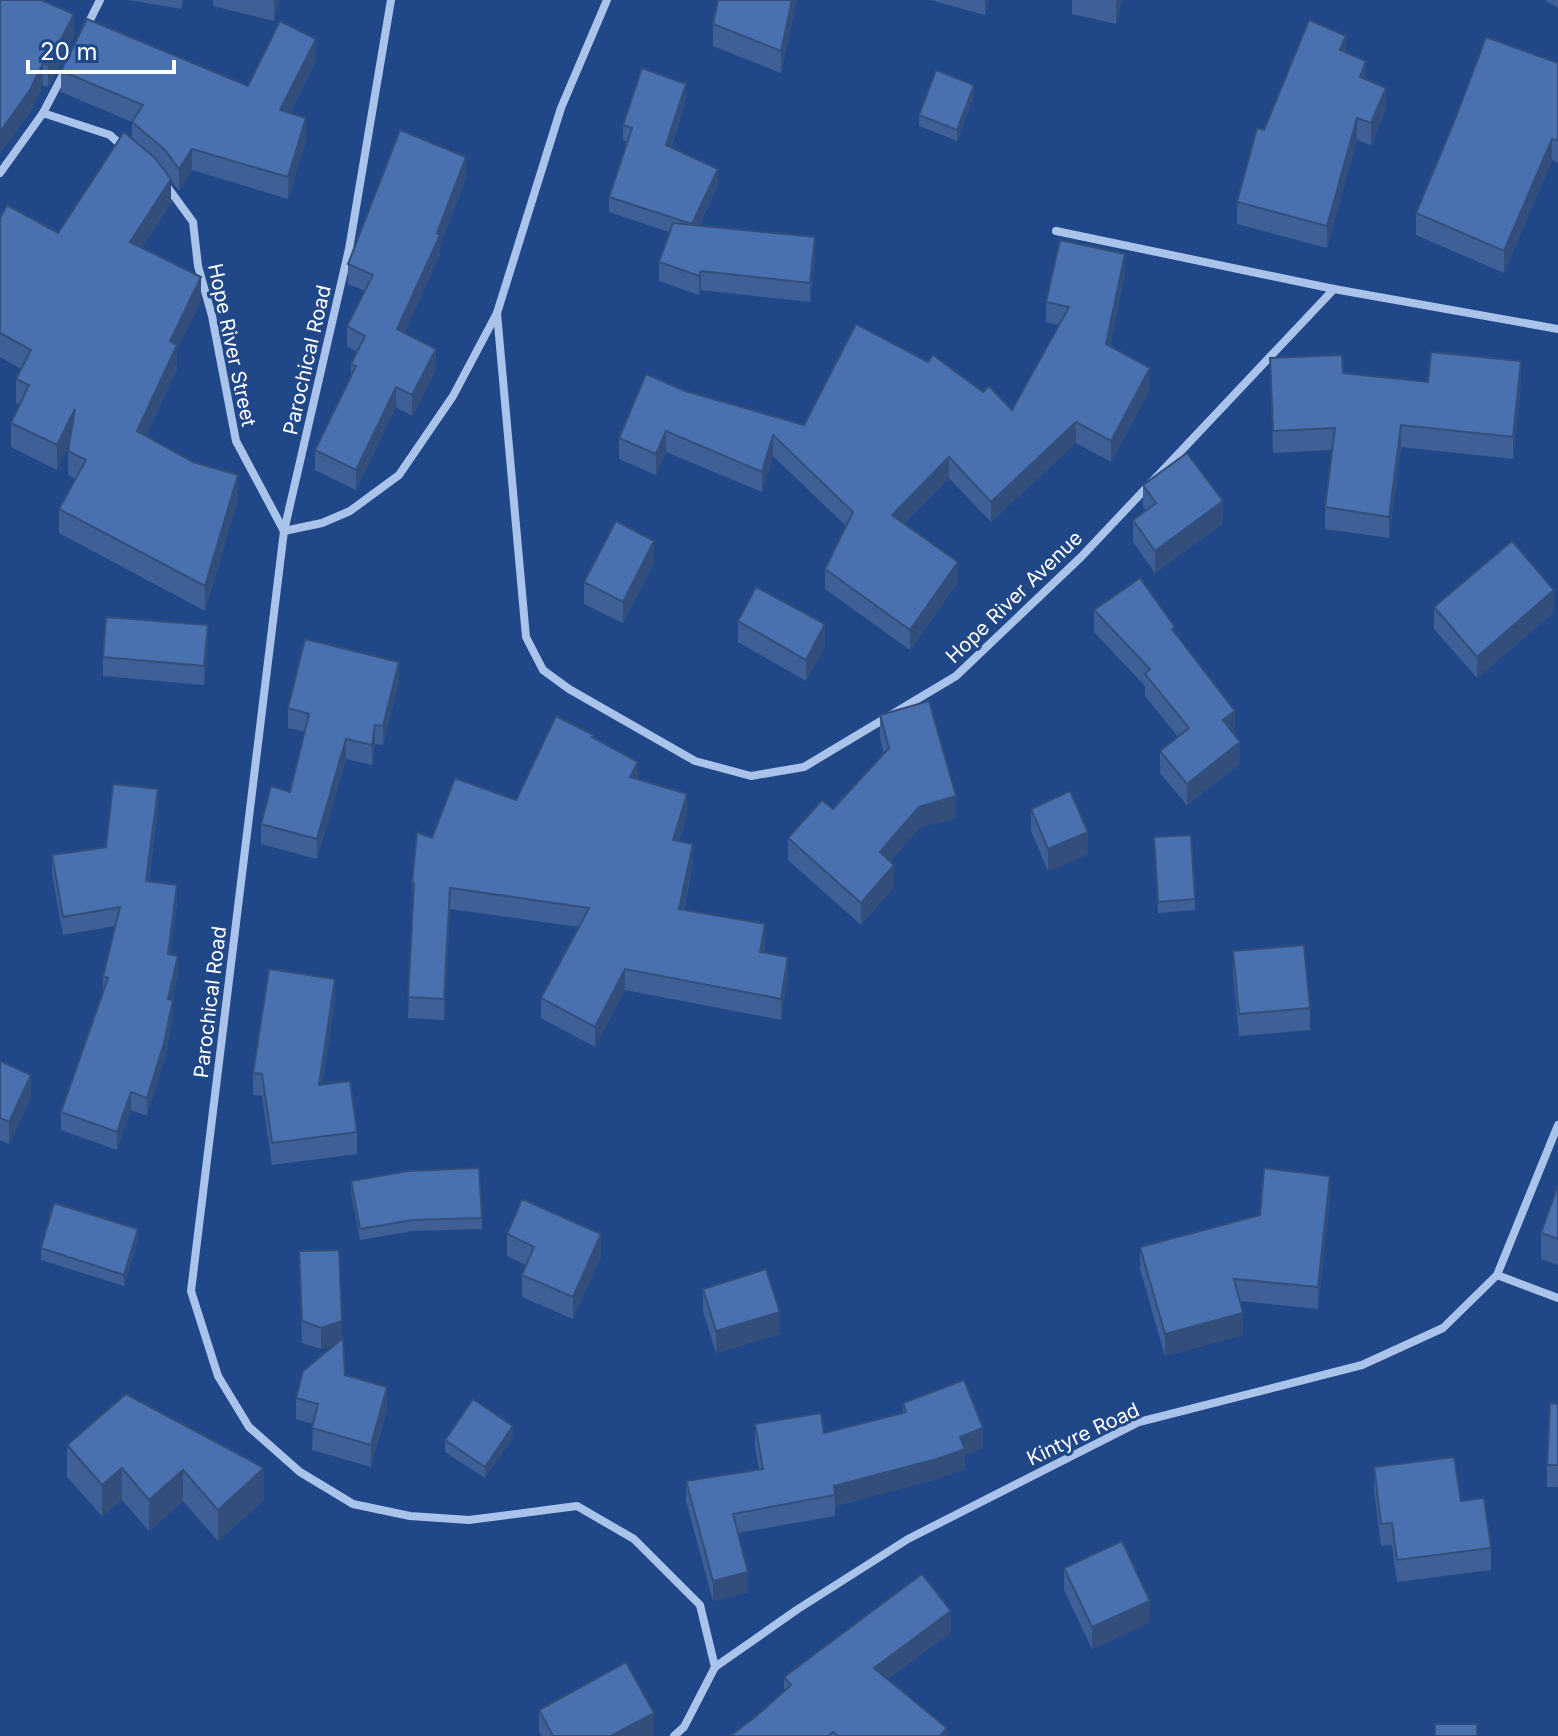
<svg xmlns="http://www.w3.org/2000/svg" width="1558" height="1736" font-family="Inter,sans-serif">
<rect width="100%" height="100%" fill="#204787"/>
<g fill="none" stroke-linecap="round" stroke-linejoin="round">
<g stroke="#aac3ea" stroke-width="8">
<polyline points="391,0 349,249 284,531 191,1291 218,1376 249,1427 300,1472 353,1504 410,1516 469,1520 577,1506 634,1539 700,1605 715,1667"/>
<polyline points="86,28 100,0"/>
<polyline points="43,113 110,135 123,147"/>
<polyline points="0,173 43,113 66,69"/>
<polyline points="166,185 193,222 198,266 212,316 236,441 284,531 322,523 350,511 399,475 453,396 497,313 561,108 607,0"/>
<polyline points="1056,231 1334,289 1558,329"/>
<polyline points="497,313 526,637 543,670 569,689 695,761 751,776 804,767 956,676 1081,557 1334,289"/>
<polyline points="1497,1275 1558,1298"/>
<polyline points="674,1736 684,1727 715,1667 798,1609 908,1539 1139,1422 1362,1365 1443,1328 1497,1275 1558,1125"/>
</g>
</g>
<g fill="#3f6096">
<polygon points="0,0 74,36 48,87 43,85 30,112 0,153"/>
<polygon points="129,0 183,0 181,9"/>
<polygon points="213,0 279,0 274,21 213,6"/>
<polygon points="797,0 781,73 713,46 713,24"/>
<polygon points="930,0 989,0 985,15"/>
<polygon points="1072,0 1122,0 1116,24 1072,14"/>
<polygon points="1545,0 1558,0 1558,8"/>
<polygon points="1346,53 1386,109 1371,145 1357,140 1327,248 1237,224 1237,202 1264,130"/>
<polygon points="316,61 290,113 306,140 288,199 192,170 179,191 171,180 171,203 142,248 201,301 177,349 177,369 146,436 238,499 205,611 59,533 59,509 75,479 68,475 68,446 57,470 11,447 11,423 20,405 16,403 16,379 21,369 0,357 0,218 58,233 132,138 132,122 61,92 61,71 248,86"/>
<polygon points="1558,63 1558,163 1552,160 1504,273 1416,235 1416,213"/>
<polygon points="974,96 957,141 919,126 919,115"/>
<polygon points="686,99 671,147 718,184 699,226 815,256 810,302 701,290 699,295 659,281 659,262 669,232 609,212 609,197 627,142 623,140 623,125"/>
<polygon points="466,178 440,245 440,255 404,333 436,370 412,416 396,407 356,490 315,470 315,450 351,377 351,364 357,352 347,346 347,326 365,291 348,284 348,264"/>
<polygon points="1125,274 1110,346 1150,389 1111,462 1076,443 991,522 949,478 904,523 958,582 910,650 825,589 825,569 846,526 773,456 762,492 666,452 656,475 619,459 619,438 685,391 804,425 983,392 1012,410 1059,325 1046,322 1046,302"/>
<polygon points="1270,358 1343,373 1428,382 1521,383 1513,459 1401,447 1389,538 1325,529 1325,507 1332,450 1273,453"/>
<polygon points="1143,485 1223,523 1155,573 1133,542 1133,520 1146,511 1143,507"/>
<polygon points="654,563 623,623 584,604 584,582"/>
<polygon points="1434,607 1554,612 1477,678 1434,629"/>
<polygon points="1094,610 1175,633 1235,732 1234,733 1240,764 1187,805 1160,773 1160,751 1178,737 1145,696 1145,686 1094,632"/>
<polygon points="738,621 825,646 806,681 738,642"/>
<polygon points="208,644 204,685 103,676 103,657"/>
<polygon points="399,681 383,745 375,744 372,765 346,759 317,859 261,844 261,824 290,792 305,732 288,728 288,708"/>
<polygon points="880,715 956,818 919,828 890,862 894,887 861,925 788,860 788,838 833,809 884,754 880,737"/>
<polygon points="594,738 638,779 687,814 679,841 693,864 684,909 765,945 764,953 788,977 781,1020 625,990 595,1047 541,1018 541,998 579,927 450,909 444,1020 408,1018 413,904 412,883 432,838 516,800"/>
<polygon points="158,807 149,881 177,903 170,954 178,974 172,1000 173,1018 164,1061 147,1116 131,1110 117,1150 61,1130 61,1112 103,994 103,976 115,926 63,935 52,873 52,855 106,847"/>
<polygon points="1031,809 1088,854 1048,871 1031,831"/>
<polygon points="1154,837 1195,899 1195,910 1158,913"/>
<polygon points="1233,951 1310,1008 1310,1030 1239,1036 1233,973"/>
<polygon points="335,1001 322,1085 357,1132 357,1154 272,1165 262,1096 253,1095 253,1073"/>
<polygon points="0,1061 31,1097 9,1144 0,1140"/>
<polygon points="351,1181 482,1218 482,1229 413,1231 360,1240 351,1192"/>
<polygon points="1558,1185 1558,1265 1541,1259 1541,1233"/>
<polygon points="1330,1197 1318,1309 1240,1301 1243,1335 1165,1356 1140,1269 1140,1247"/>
<polygon points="507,1234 601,1256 573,1319 522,1297 522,1275 526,1265 507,1256"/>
<polygon points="138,1240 124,1286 41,1260 41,1248"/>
<polygon points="299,1251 342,1339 345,1375 387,1409 371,1467 312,1450 313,1424 296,1419 296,1398 335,1345 321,1349 302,1343"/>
<polygon points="703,1289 780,1334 716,1353 703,1311"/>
<polygon points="126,1394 264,1500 218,1541 183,1501 149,1531 122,1500 102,1516 67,1477 67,1445"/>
<polygon points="903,1403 983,1448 965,1455 965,1469 937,1479 835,1506 835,1516 738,1533 748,1592 713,1601 686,1501 686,1481 759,1469 755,1445 755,1424 824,1433 903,1413"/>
<polygon points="1558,1404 1558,1487 1547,1487 1547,1465"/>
<polygon points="513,1437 485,1478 445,1452 445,1440"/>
<polygon points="1374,1467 1461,1501 1491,1548 1491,1570 1397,1582 1392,1545 1381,1546 1374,1489"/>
<polygon points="1064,1568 1150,1622 1092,1649 1064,1590"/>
<polygon points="951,1632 888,1679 947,1736 730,1736 754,1718 784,1691 784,1677"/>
<polygon points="539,1710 654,1734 651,1736 541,1736 539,1731"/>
</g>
<g fill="#334e7a">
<polygon points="274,0 279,0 274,21"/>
<polygon points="792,0 797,0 781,73 781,51"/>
<polygon points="985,0 989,0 985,15"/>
<polygon points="1117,0 1122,0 1116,24 1116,2"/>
<polygon points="74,14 74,36 48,87 48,65"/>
<polygon points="1346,36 1346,58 1340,50"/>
<polygon points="316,39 316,61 280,132 280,110"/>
<polygon points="1366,61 1366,83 1360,77"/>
<polygon points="43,63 43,85 30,112 0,153 0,132"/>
<polygon points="686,84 686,99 666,160 666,145"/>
<polygon points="974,85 974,96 957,141 957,130"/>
<polygon points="1386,88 1386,109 1371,145 1371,123"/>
<polygon points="306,118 306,140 288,199 288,177"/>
<polygon points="1357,118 1357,140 1327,248 1327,226"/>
<polygon points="1552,139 1552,160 1504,273 1504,251"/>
<polygon points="192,149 192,170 179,191 179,169"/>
<polygon points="466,157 466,178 440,245 440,255 397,350 397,329"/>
<polygon points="718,169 718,184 692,240 692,224"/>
<polygon points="171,179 171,203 130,267 130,242"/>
<polygon points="815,237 815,256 810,302 810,283"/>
<polygon points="1125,254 1125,274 1106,365 1106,344"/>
<polygon points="701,271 701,290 699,295 699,276"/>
<polygon points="201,277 201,301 177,349 177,369 137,455 137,431 170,341"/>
<polygon points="436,349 436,370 412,416 412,395"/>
<polygon points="1521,361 1521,383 1513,459 1513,437"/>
<polygon points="1150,368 1150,389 1111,462 1111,441"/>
<polygon points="396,387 396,407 356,490 356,470"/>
<polygon points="75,409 75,433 57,470 57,445"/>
<polygon points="1076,422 1076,443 991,522 991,502"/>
<polygon points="1401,425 1401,447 1389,538 1389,517"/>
<polygon points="666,431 666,452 656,475 656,454"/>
<polygon points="773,435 773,456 762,492 762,472"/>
<polygon points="949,457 949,478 892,535 892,515"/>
<polygon points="238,475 238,499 205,611 205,586"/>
<polygon points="1223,501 1223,523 1155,573 1155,551"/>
<polygon points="654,541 654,563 623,623 623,602"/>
<polygon points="958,562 958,582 910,650 910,630"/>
<polygon points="1554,590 1554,612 1477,678 1477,657"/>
<polygon points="825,624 825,646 806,681 806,660"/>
<polygon points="208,625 208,644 204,685 204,666"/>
<polygon points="399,662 399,681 383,745 383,726"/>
<polygon points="1235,711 1235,732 1223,742 1223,720"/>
<polygon points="375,725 375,744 372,765 372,745"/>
<polygon points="346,739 346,759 317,859 317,839"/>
<polygon points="1240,742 1240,764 1187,805 1187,784"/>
<polygon points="638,762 638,782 630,777"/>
<polygon points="158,789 158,807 146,899 146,881"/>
<polygon points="687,794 687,814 673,860 673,840"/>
<polygon points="956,796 956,818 919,828 880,874 880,852 919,807"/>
<polygon points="1088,832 1088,854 1048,871 1048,849"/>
<polygon points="693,844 693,864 679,929 679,909"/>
<polygon points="894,865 894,887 861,925 861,903"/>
<polygon points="177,885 177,903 168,972 168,954"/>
<polygon points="450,888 450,909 444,1020 444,999"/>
<polygon points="765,924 765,945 760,972 760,952"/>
<polygon points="178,956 178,974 168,1017 168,999"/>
<polygon points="788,957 788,977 781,1020 781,999"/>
<polygon points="625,969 625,990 595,1047 595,1027"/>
<polygon points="335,979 335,1001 319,1107 319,1085"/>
<polygon points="173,1000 173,1018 164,1061 147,1116 147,1098"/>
<polygon points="31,1075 31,1097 9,1144 9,1122"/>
<polygon points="131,1092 131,1110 117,1150 117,1132"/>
<polygon points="1330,1176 1330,1197 1318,1309 1318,1287"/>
<polygon points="138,1229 138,1240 124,1286 124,1275"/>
<polygon points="601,1234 601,1256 573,1319 573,1297"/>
<polygon points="780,1312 780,1334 716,1353 716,1331"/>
<polygon points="1243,1313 1243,1335 1165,1356 1165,1334"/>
<polygon points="342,1321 342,1343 321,1349 321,1328"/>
<polygon points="387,1387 387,1409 371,1467 371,1445"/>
<polygon points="513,1426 513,1437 485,1478 485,1467"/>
<polygon points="983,1428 983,1448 965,1455 965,1469 937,1479 835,1506 834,1486"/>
<polygon points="122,1468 122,1500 102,1516 102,1485"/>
<polygon points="264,1468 264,1500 218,1541 218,1510"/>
<polygon points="183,1470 183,1501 149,1531 149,1500"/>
<polygon points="748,1572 748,1592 713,1601 713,1581"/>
<polygon points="1150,1601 1150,1622 1092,1649 1092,1627"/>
<polygon points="951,1611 951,1632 874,1689 874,1668"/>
<polygon points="654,1713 654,1734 651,1736 611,1736"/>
<polygon points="947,1728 947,1736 940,1736"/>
</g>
<g fill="#4970af" stroke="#334e7a" stroke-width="2">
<polygon points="0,0 41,0 74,14 48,65 43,63 30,90 0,132"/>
<polygon points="718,0 792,0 781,51 713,24"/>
<polygon points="87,19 248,86 280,21 316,39 280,110 306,118 288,177 192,149 179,169 165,150 132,122 143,105 61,71"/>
<polygon points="1309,20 1346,36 1340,50 1366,61 1360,77 1386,88 1371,123 1357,118 1327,226 1237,202 1257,128 1264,130"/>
<polygon points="1486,37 1558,63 1558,141 1552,139 1504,251 1416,213 1456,117"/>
<polygon points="642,68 686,84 666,145 718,169 692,224 609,197 632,128 623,125"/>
<polygon points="936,70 974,85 957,130 919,115"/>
<polygon points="400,130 466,157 437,233 440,235 397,329 436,349 412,395 396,387 356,470 315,450 356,366 351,364 365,336 347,326 373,275 348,264"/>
<polygon points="124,132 155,158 171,179 130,242 201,277 170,341 177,345 137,431 193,462 238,475 205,586 59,509 86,460 68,451 75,409 57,445 11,423 29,385 16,379 31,350 0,333 0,218 7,205 58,233"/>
<polygon points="673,223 815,237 810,283 701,271 699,276 659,262"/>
<polygon points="1060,240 1125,254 1106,344 1150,368 1111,441 1076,422 991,502 949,457 892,515 958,562 910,630 825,569 853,512 773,435 762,472 666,431 656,454 619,438 646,374 685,391 804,425 856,324 928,362 933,355 983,392 989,386 1012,410 1069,307 1046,302"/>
<polygon points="1431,352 1521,361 1513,437 1401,425 1389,517 1325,507 1335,428 1273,431 1270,358 1342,355 1343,373 1428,382"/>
<polygon points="1187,453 1223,501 1155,551 1133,520 1156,503 1143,485"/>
<polygon points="616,521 654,541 623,602 584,582"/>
<polygon points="1512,541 1554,590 1477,657 1434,607"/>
<polygon points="1140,578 1175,627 1172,629 1235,711 1223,720 1240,742 1187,784 1160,751 1189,728 1145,674 1150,669 1094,610"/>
<polygon points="756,587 825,624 806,660 738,621"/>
<polygon points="106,617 208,625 204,666 103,657"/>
<polygon points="305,639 399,662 383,726 375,725 372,745 346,739 317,839 261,824 271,786 290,792 309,714 288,708"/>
<polygon points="929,701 956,796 919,807 880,852 894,865 861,903 788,838 822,800 833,809 889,748 880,715"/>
<polygon points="556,716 594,735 592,737 638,762 630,777 687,794 673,840 693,844 679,909 765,924 760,952 788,957 781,999 625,969 595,1027 541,998 589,908 450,888 444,999 408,997 414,883 412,883 417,832 432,838 455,778 516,800"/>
<polygon points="113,784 158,789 146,881 177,885 168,954 178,956 168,999 173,1000 164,1043 147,1098 131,1092 117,1132 61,1112 108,978 103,976 120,907 63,917 52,855 106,847"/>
<polygon points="1070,791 1088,832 1048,849 1031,809"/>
<polygon points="1191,835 1195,899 1158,902 1154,837"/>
<polygon points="1304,945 1310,1008 1239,1014 1233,951"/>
<polygon points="269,969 335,979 319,1085 350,1081 357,1132 272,1143 262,1074 253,1073"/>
<polygon points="0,1061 31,1075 9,1122 0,1118"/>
<polygon points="479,1168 482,1218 413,1220 360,1229 351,1181 408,1171"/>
<polygon points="1264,1168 1330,1176 1318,1287 1234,1279 1243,1313 1165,1334 1140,1247 1260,1215"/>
<polygon points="1558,1185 1558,1239 1541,1233"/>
<polygon points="522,1199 601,1234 573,1297 522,1275 534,1247 507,1234"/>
<polygon points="54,1203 138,1229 124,1275 41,1248"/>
<polygon points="339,1250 342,1321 321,1328 302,1321 299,1251"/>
<polygon points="766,1269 780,1312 716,1331 703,1289"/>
<polygon points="343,1338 345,1375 387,1387 371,1445 312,1428 318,1404 296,1398 303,1371"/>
<polygon points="964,1380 983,1428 960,1437 965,1449 937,1459 834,1486 835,1495 733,1514 748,1572 713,1581 686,1481 763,1469 755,1424 821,1413 824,1433 906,1412 903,1403"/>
<polygon points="126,1394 264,1468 218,1510 183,1470 149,1500 122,1468 102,1485 67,1445"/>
<polygon points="473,1399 513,1426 485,1467 445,1440"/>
<polygon points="1550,1403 1558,1404 1558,1465 1547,1465"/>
<polygon points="1454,1457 1461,1501 1484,1498 1491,1548 1397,1560 1392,1523 1381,1524 1374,1467"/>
<polygon points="1122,1541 1150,1601 1092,1627 1064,1568"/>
<polygon points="922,1574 951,1611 874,1668 947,1728 940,1736 838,1736 833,1732 828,1736 730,1736 754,1718 791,1685 784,1677"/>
<polygon points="626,1662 654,1713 611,1736 553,1736 539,1710"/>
<rect x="1435" y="1724" width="42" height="12"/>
</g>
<g text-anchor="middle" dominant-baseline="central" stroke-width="6" stroke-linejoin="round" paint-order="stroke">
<g font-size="20" fill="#fff" stroke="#204787">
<text transform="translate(232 345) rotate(78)">Hope River Street</text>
<text transform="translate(307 360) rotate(-77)">Parochical Road</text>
<text transform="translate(1014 597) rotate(-44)">Hope River Avenue</text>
<text transform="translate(210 1002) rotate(-83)">Parochical Road</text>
<text transform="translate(1083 1434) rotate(-25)">Kintyre Road</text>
</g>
</g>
<path d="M28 60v12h146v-12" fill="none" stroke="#ffffff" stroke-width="4"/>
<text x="40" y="60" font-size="24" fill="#ffffff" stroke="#204787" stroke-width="6" paint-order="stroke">20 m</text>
</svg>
